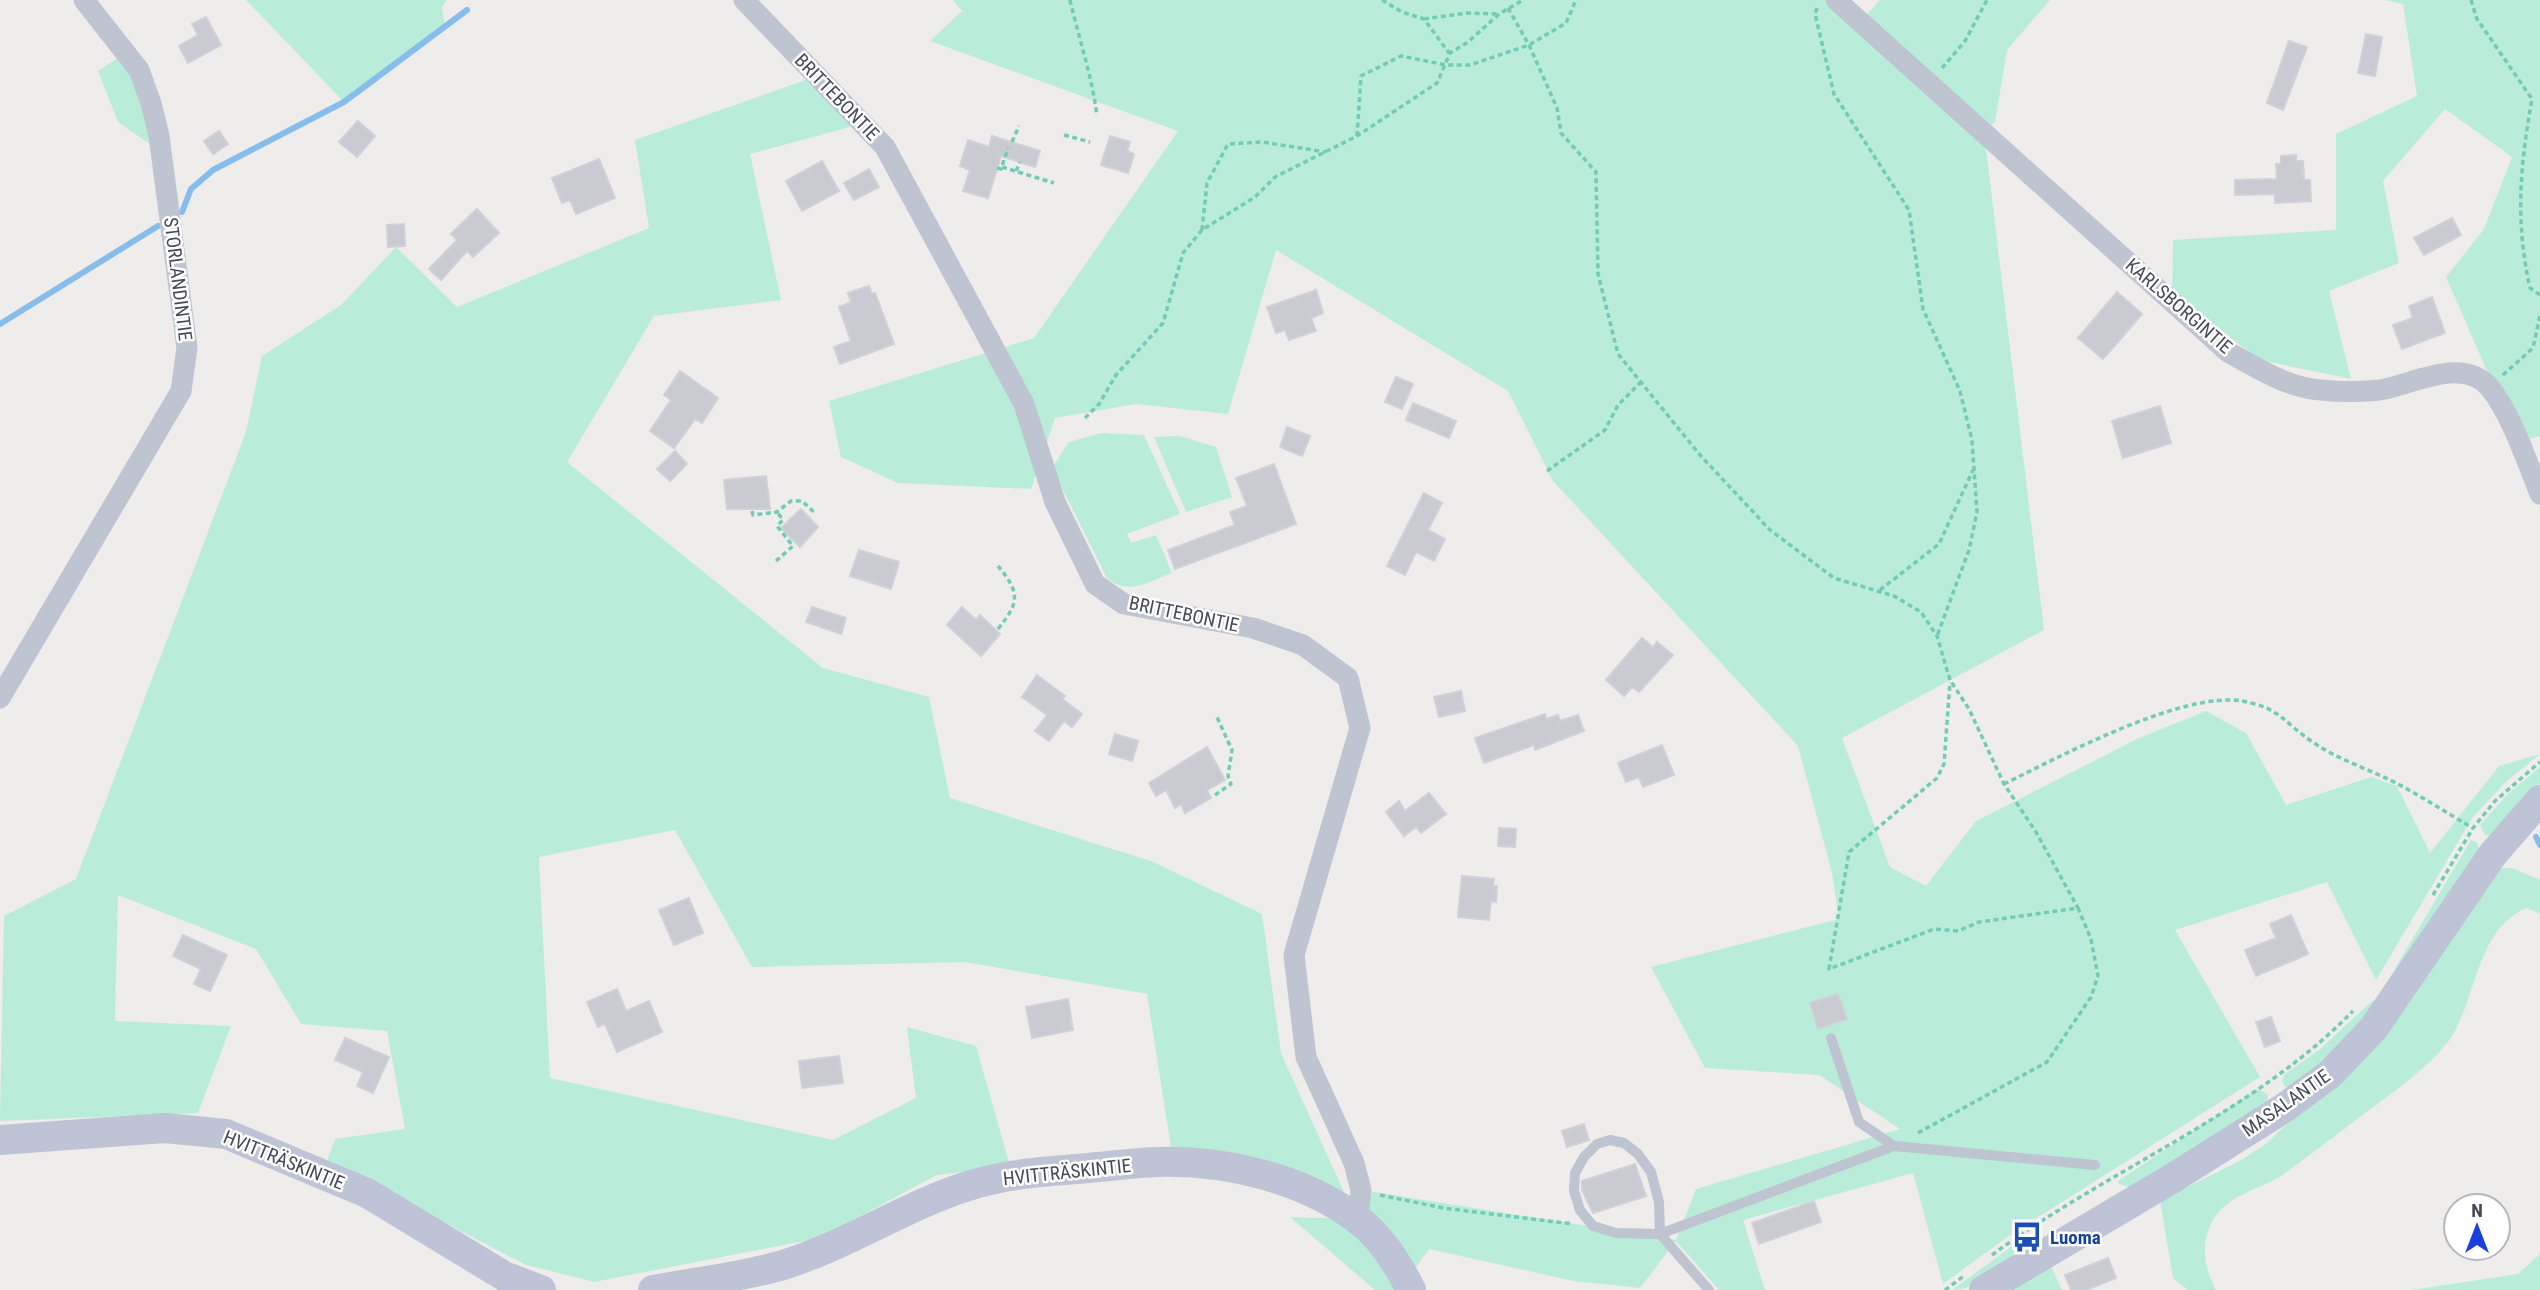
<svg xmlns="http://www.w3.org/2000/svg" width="2540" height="1290" font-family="'Roboto Condensed',sans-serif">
<rect width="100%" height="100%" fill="#efecec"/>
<g fill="#b9edda">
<polygon points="246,0 447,0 442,7 445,25 344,102"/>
<polygon points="953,0 1839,0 1862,20 1880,0 2050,0 2007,50 1995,122 1984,132 2044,630 1842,738 1890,867 1926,886 1976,821 2139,738 2206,711 2246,733 2286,805 2371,777 2397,786 2430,853 2499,766 2540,754 2506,782 2473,817 2376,980 2327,882 2175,930 2260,1077 2010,1235 1943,1284 1913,1173 1743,1220 1765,1290 1719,1290 1676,1241 1640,1288 1573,1281 1429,1249 1399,1290 1375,1290 1290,1217 1357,1219 1361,1190 1676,1240 1696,1189 1900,1129 1819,1075 1705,1068 1651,967 1839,919 1832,873 1798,746 1553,481 1508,391 1276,250 1228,414 1136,404 1055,418 1031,489 898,483 841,457 829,401 1034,338 1178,131 930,41 962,11"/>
<polygon points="2385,0 2540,0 2540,436 2518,442 2446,277 2484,229 2512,157 2445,109 2383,181 2399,263 2329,291 2351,379 2260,360 2172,294 2173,240 2336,230 2336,134 2417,96 2403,4"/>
<polygon points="124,54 157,149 118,122 98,71"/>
<polygon points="817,76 865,123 750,154 781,300 654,316 567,462 823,668 929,697 950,798 1151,861 1262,914 1281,1053 1344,1192 1284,1171 1172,1154 1147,994 965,962 752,967 675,830 539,857 550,1078 833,1140 916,1098 907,1027 976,1046 1010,1166 937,1175 819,1238 594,1282 526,1265 327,1161 335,1139 405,1129 387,1031 301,1024 256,949 118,895 115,1021 231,1026 198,1113 0,1121 4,916 76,879 246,432 262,356 341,305 396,247 457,307 649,228 635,140"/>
<path d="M 1101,433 L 1144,435 L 1180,514 L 1127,534 L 1131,543 L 1156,535 L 1172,573 C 1148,582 1128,596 1107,578 L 1052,468 L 1069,442 Z"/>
<polygon points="1180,436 1216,447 1232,497 1186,512 1154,437"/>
<polygon points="2540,767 2540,783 2523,797 2491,835 2485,835 2480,825 2509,793"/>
<polygon points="2471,840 2477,842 2479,850 2387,982"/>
<path d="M 2501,868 L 2512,868 L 2540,880 L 2540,914 L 2527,908 C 2481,926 2477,986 2457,1027 C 2446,1050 2419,1072 2399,1088 C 2360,1116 2323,1146 2284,1174 C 2260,1190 2224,1195 2211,1224 C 2200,1246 2205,1270 2216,1290 L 2188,1290 L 2173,1278 L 2160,1201 L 2243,1159 L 2267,1143 L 2315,1097 Z"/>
<polygon points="2372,1001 2376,1002 2330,1058 2291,1088 2285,1087 2282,1081 2285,1074 2319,1050"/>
<polygon points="2257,1089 2268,1094 2267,1105 2131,1188 2119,1184 2118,1181"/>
<path d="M 2019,1241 L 2024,1244 C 2005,1263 1980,1290 1952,1290 Z"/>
<polygon points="2540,1254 2540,1290 2411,1290 2518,1274"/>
<polygon points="2050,1264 2062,1290 2007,1290"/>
</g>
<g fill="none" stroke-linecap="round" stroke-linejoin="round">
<g stroke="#86bdea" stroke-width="6">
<polyline points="182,212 191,189 213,170 344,102 467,10"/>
<polyline points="0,324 158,226"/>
<polyline points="2536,837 2540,845"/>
</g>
</g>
<g fill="#c9cad2" stroke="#d0d0d8" stroke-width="2">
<polygon points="206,17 221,45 188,63 179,46 198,35 192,24"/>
<polygon points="2366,34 2382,37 2375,76 2358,73"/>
<polygon points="2289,41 2307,47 2283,110 2267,103"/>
<polygon points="358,121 375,136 357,157 339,142"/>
<polygon points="219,131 228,144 213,154 204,141"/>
<polygon points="992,136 1040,151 1035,167 1001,156 988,198 963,191 970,170 960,166 968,140 989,147"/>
<polygon points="1110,136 1130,142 1127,151 1134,154 1128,173 1101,165"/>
<polygon points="2296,155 2296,161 2303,161 2304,180 2310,180 2311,201 2275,203 2275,194 2235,195 2235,180 2277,179 2276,164 2281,164 2281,156"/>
<polygon points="599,159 615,198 576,214 570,200 562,203 552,178"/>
<polygon points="822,161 839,191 802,211 786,181"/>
<polygon points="869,169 879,187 854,200 844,183"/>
<polygon points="477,209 499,233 473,257 467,251 441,280 429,269 457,240 451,234"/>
<polygon points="2452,218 2461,235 2424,255 2414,238"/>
<polygon points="404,224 405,246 388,247 387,225"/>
<polygon points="869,286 872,294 875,293 894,344 840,364 834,347 851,341 839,307 851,302 848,293"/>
<polygon points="1316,290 1323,313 1311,318 1316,331 1289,340 1285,330 1276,333 1267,307"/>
<polygon points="2117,292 2142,314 2103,359 2078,338"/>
<polygon points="2432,297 2445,333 2402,349 2393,325 2413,318 2409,306"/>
<polygon points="680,371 718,398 702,423 695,419 674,448 650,431 671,400 664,395"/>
<polygon points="1396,377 1413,384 1402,409 1385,402"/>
<polygon points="1413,403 1456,421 1449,438 1406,420"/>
<polygon points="2160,406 2171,443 2123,458 2112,421"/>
<polygon points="1287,427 1310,436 1302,456 1280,447"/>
<polygon points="675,451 687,464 670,481 657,469"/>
<polygon points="1274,464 1296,524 1175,569 1168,550 1235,525 1230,512 1247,506 1236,478"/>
<polygon points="766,476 770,509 727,509 724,480"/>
<polygon points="1424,493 1442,503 1428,530 1445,539 1434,561 1416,552 1405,575 1387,566"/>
<polygon points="801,509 818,527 800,547 781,528"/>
<polygon points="859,550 899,562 891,589 850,576"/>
<polygon points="812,607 846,618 841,634 806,622"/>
<polygon points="962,607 976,620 980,615 1000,634 981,656 947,625"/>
<polygon points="1642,638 1653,647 1657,642 1673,655 1639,692 1632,687 1624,696 1606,680"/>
<polygon points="1037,675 1065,696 1062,699 1082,714 1072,727 1064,721 1049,741 1035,731 1047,715 1022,697"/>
<polygon points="1461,691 1465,711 1439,717 1434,697"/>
<polygon points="1545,714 1546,719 1558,715 1560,721 1578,715 1584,731 1535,750 1534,745 1484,763 1475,738"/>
<polygon points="1115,734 1138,741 1132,761 1109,754"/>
<polygon points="1662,745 1674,775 1643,787 1639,777 1626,782 1618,763"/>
<polygon points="1207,747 1225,780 1207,790 1211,798 1185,813 1181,804 1175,808 1166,790 1156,796 1149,783"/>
<polygon points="1429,793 1446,814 1421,833 1416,827 1404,836 1386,812 1399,801 1405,811"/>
<polygon points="1499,828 1516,829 1515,847 1498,846"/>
<polygon points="1462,876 1494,879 1493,886 1497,886 1496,902 1491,901 1489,920 1458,917"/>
<polygon points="689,898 703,933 674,945 659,910"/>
<polygon points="2291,915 2308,954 2256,976 2245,950 2276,938 2270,924"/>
<polygon points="183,935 227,955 210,991 194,984 201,969 173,956"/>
<polygon points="617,989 626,1011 649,1001 662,1032 617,1052 605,1024 598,1027 587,1002"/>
<polygon points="1838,994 1847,1019 1818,1029 1810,1003"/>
<polygon points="1068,999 1073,1030 1032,1038 1026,1007"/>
<polygon points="2271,1017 2280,1041 2265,1047 2256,1022"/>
<polygon points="345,1038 389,1057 373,1093 357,1086 363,1072 335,1060"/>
<polygon points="839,1056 843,1083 802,1088 799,1061"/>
<polygon points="1584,1124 1589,1140 1567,1147 1562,1131"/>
<polygon points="1635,1164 1646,1196 1593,1213 1582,1190 1582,1181"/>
<polygon points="1814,1201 1821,1222 1759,1244 1752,1223"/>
<polygon points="2108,1258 2116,1278 2086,1290 2071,1290 2065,1275"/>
</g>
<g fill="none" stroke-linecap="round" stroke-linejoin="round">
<g stroke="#72cbb4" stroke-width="3.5" stroke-dasharray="5 3.5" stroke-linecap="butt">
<path d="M 1070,0 C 1079,39 1092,76 1097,116"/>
<polyline points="1382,0 1402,12 1424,19 1449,53"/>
<path d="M 2471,0 L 2477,19 L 2532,99 C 2520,166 2515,221 2530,288 L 2540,295"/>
<polyline points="1508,8 1529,45 1557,108 1561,133 1596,172 1598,274 1618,354 1700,455 1770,530 1834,578 1894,596 1921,612 1937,636 1950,680 1969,709 2004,784 2036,832 2078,908"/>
<polyline points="1817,8 1815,14 1834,94 1909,210 1923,309 1960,391 1972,440 1977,512 1969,550 1937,636"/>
<polyline points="1424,19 1467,13 1499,14"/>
<polyline points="1942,68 1965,41 1987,0"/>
<polyline points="1064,135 1090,142"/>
<polyline points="1357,136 1361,76 1401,56 1446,65 1470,65 1529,45 1566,23 1576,0"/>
<polyline points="1012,142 1019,126"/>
<polyline points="1002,167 1054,183"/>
<polyline points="997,168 1001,169 1008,148"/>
<polyline points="1016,171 1020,162"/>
<polyline points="1202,230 1207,183 1228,144 1262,142 1326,152"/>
<polyline points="2503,375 2533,348 2540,315"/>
<polyline points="1085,418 1099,404 1116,375 1163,323 1183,253 1202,230 1255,197 1275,177 1357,136 1437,83 1450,53 1468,42 1499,14 1523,0"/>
<polyline points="1547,471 1605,430 1618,405 1642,381"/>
<polyline points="752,511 753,515 777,512 791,501 802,501 816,514"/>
<polyline points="776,561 793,546 777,526 783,520 777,512"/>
<polyline points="1880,590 1939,544 1973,470"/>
<path d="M 998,629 C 1019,603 1021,593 998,566"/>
<path d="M 2004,784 C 2059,757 2182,691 2242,701 C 2281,708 2284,723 2314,743 C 2336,758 2365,768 2390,780 C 2418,794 2445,812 2473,828"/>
<polyline points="1215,795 1231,784 1228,776 1232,750 1216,715"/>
<polyline points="2433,895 2473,828 2495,801 2540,762"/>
<polyline points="1918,1133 2047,1062 2091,997 2098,976 2091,939 2078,908 1979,922 1958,931 1934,929 1829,969 1849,852 1937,778 1944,764 1950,682"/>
<polyline points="1380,1195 1443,1208 1573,1224"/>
<path d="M 1992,1255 C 2107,1170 2254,1113 2353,1011"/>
<polyline points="1945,1290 1964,1276"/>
</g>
<g stroke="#bfc4d1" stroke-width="10">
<polyline points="1831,1038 1859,1122 1894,1146 2095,1165"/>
<polyline points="1709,1290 1660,1234 1659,1202 1651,1172 1638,1154 1624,1143 1610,1140 1597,1144 1584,1157 1575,1173 1574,1191 1580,1210 1593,1226 1616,1233 1660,1234 1894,1146"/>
</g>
<g stroke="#bfc4d1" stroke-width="21">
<polyline points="744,0 885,147 1024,404 1055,502 1095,584 1124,604 1253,628 1303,645 1348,678 1360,728 1294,955 1306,1057 1354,1163 1361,1190 1358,1219"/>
<path d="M 1836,0 L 2228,352 C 2257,368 2288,388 2321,390 C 2339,392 2361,392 2380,390 C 2412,385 2463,355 2490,388 C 2510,412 2528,464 2540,494"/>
<polyline points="0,698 181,391 187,348 159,136 151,103 139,70 84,0"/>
</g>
<g stroke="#bec4d5" stroke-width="30">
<polyline points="0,1140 165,1128 226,1134 367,1193 504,1276 541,1290"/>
<path d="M 653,1290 C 696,1282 742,1277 783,1265 C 851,1244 910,1202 978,1183 C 1014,1173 1051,1171 1088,1168 C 1111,1166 1134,1163 1157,1162 C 1225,1160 1302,1178 1357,1219 C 1381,1236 1398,1264 1411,1290"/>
<polyline points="1984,1290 2173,1178 2284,1108 2330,1074 2373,1029 2493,854 2540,800"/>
</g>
</g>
<defs>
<g id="bus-bare" transform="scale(2.415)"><path d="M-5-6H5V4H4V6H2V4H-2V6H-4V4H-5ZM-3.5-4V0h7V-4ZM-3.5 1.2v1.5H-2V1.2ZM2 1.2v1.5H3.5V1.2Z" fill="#1a4fb4" stroke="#fff" stroke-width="2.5" paint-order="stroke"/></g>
</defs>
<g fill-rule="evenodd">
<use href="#bus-bare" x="2027" y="1237"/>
</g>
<g text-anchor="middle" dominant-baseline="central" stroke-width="5" stroke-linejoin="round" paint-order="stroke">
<g font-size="19" fill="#454a59" stroke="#fff">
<text transform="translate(837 97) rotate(46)">BRITTEBONTIE</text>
<text transform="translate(178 279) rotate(83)">STORLANDINTIE</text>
<text transform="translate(2179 306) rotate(41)">KARLSBORGINTIE</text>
<text transform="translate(1184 614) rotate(12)">BRITTEBONTIE</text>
<text transform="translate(2286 1103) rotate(-35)">MASALANTIE</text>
<text transform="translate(284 1160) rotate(22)">HVITTRÄSKINTIE</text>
<text transform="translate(1067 1172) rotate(-6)">HVITTRÄSKINTIE</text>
</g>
<g font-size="19" font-weight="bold" fill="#164399" stroke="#fff" text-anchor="start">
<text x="2050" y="1237">Luoma</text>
</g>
</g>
<g transform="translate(2477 1227)"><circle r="33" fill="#ffffff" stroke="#b5b7bd" stroke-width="2"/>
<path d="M0-5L12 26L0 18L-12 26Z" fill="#1a3fda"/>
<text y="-10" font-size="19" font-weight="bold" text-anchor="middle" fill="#454a59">N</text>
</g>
</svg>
